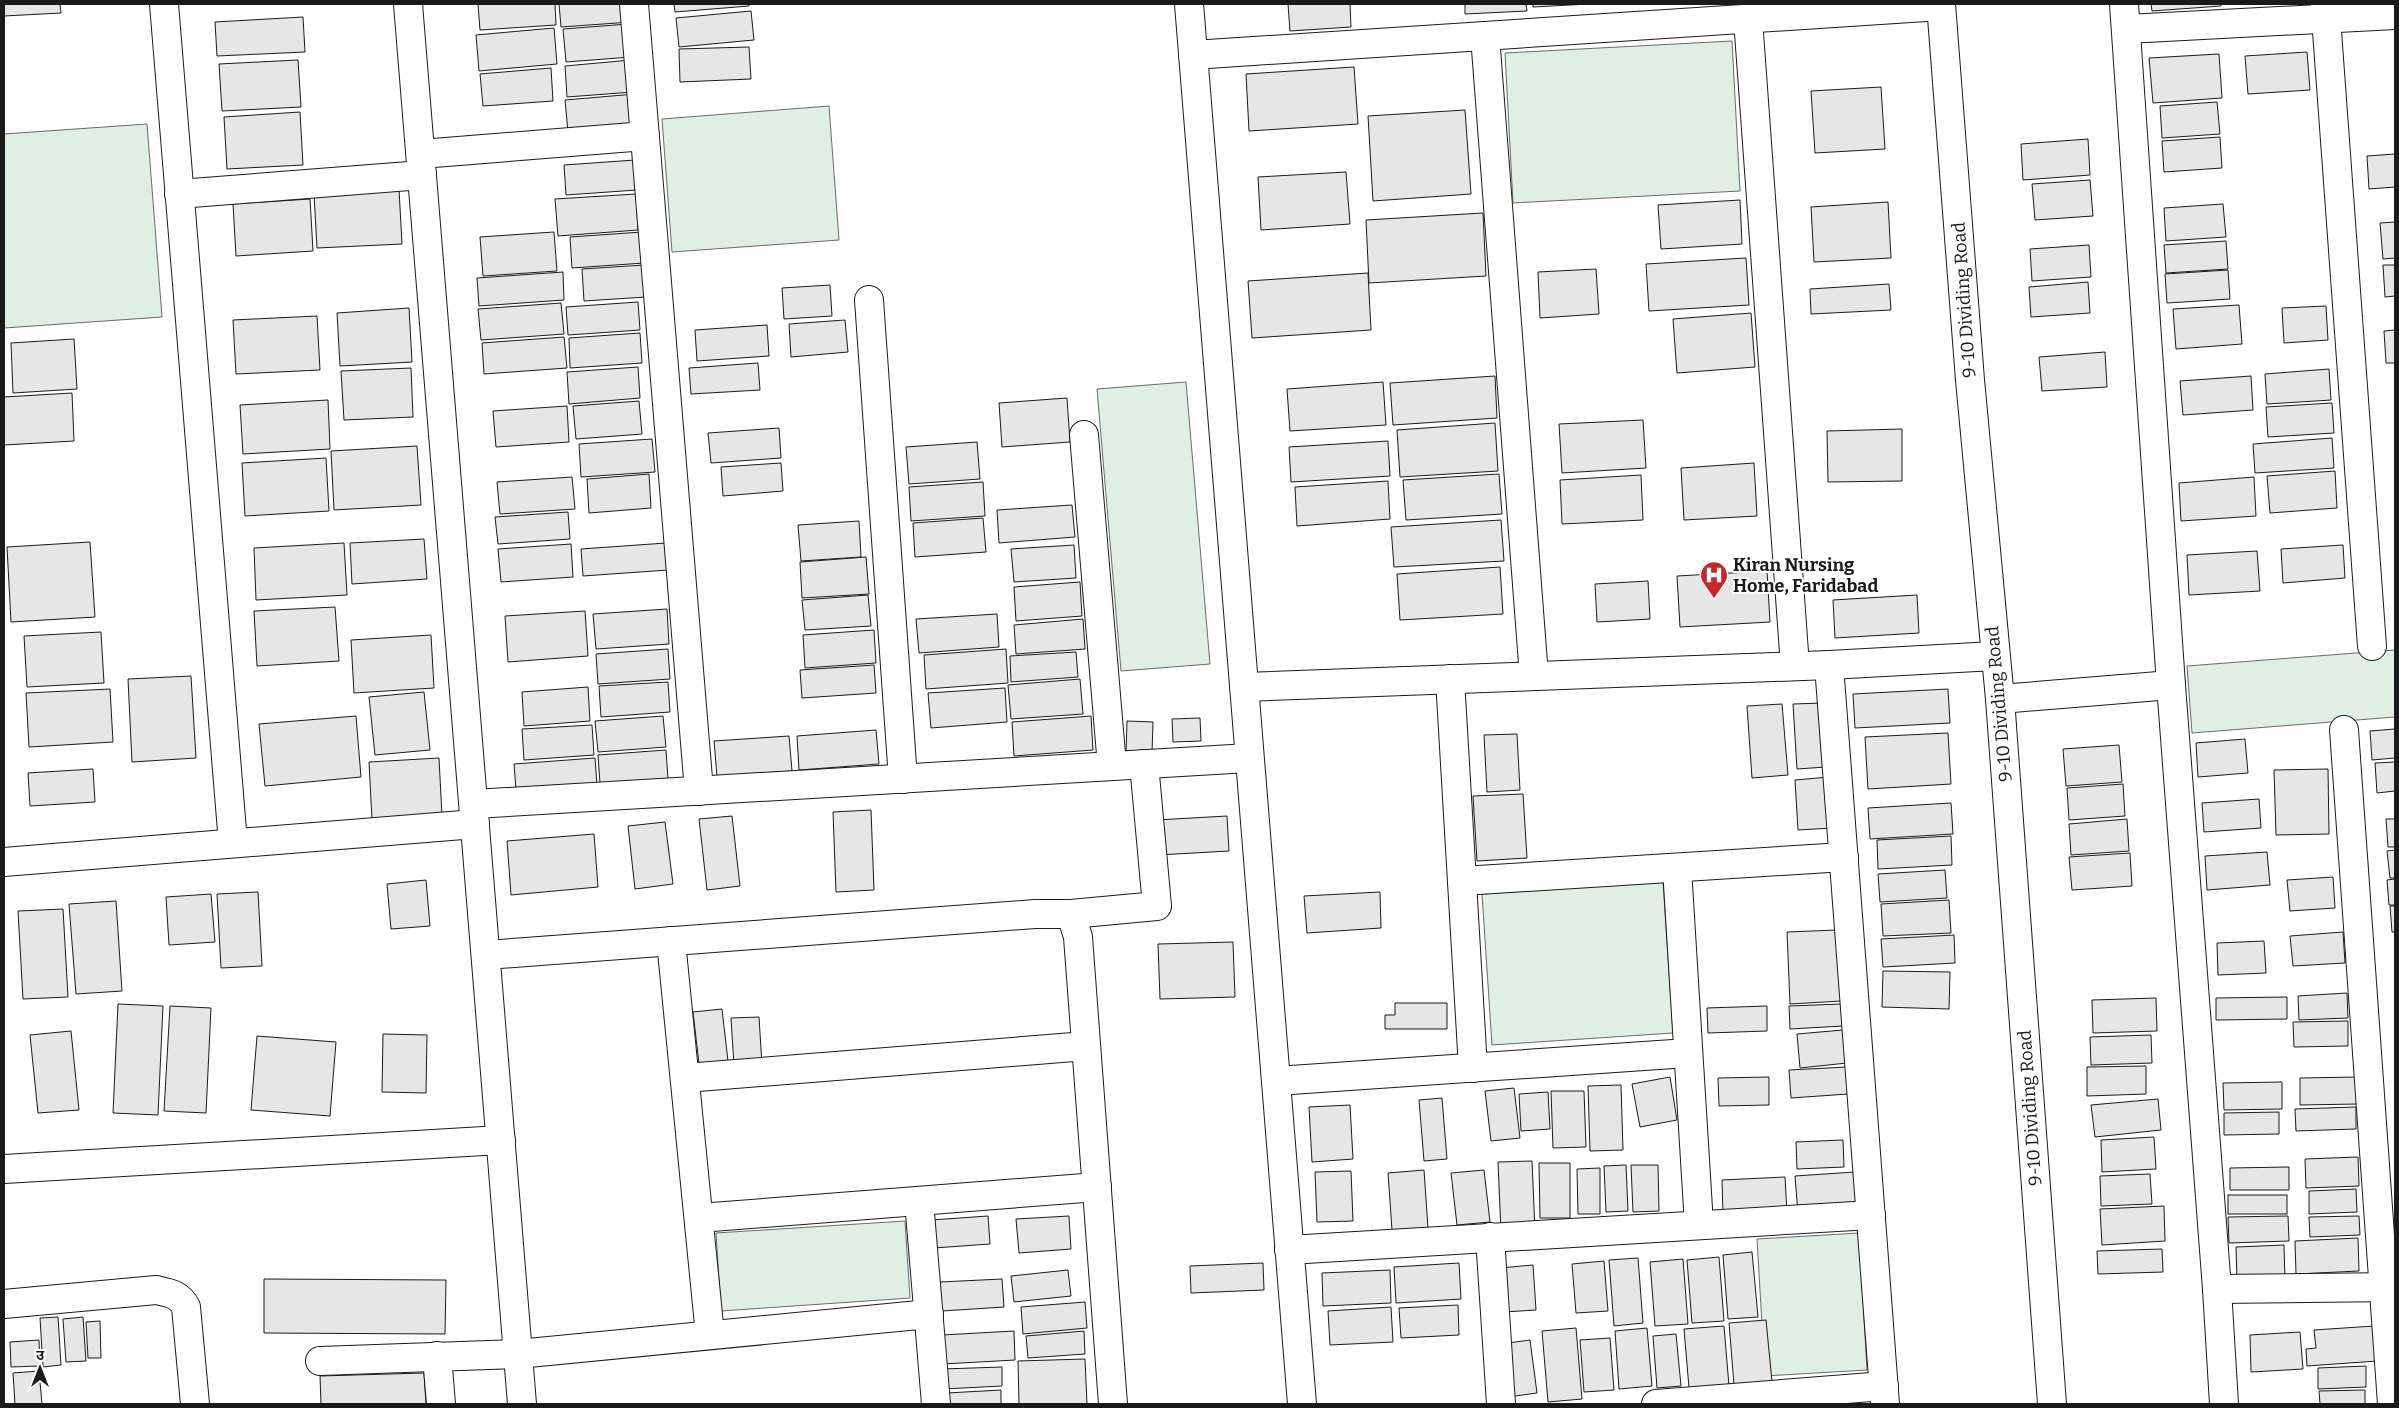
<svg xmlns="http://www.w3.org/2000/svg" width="2399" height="1408" font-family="Bitter,'Noto Sans Devanagari',serif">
<rect width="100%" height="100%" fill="#fff"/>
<g fill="#e0efe3" stroke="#6a6a6a">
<polygon points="1732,41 1740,191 1513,203 1505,53"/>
<polygon points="829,106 839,240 672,252 662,119"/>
<polygon points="147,124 162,317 4,328 4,134"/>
<polygon points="1186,382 1210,664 1121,671 1097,389"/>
<polygon points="2395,650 2395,717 2192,733 2187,666"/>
<polygon points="1663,882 1673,1033 1492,1045 1482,894"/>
<polygon points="905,1221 910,1298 721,1311 716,1233"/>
<polygon points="1859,1233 1867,1370 1765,1376 1757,1239"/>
</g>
<g fill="#e6e6e6" stroke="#1a1a1a">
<polygon points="4,4 60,4 61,13 4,16"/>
<polygon points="478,4 555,4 556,25 480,30"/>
<polygon points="559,4 629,4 631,22 561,27"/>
<polygon points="674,4 749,4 749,6 675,12"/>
<polygon points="1288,4 1350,4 1351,27 1290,31"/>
<polygon points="1465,4 1526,4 1527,11 1465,14"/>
<polygon points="1533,4 1589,4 1533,7"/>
<polygon points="2151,4 2221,4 2221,6 2152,11"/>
<polygon points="751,11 754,40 679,47 676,18"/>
<polygon points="303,17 305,52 217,56 215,22"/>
<polygon points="628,24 631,57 566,62 563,29"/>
<polygon points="554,28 557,64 479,71 476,35"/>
<polygon points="749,47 751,79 680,82 679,49"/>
<polygon points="2307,52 2310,90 2248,94 2245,56"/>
<polygon points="2219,54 2222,98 2153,103 2149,58"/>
<polygon points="298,60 301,107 222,111 219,64"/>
<polygon points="631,60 633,92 567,97 565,66"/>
<polygon points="1354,67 1358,124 1249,131 1246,74"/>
<polygon points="551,68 553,101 483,106 480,74"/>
<polygon points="1881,87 1885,149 1815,153 1811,91"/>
<polygon points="635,94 638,126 568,132 565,100"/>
<polygon points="2217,102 2220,134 2162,138 2160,106"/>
<polygon points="1465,110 1471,194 1373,201 1368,116"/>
<polygon points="300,112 303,165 227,169 224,117"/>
<polygon points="2220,137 2222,168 2164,172 2162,141"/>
<polygon points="2088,139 2090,175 2023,180 2021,144"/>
<polygon points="2395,154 2395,187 2369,189 2367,156"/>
<polygon points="635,160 637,190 566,195 564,165"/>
<polygon points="1346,172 1350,224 1261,230 1258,177"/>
<polygon points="2090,180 2093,216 2035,220 2032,184"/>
<polygon points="399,189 402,244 317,248 314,194"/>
<polygon points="636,194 638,230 558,236 555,199"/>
<polygon points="310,199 313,251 236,256 233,204"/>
<polygon points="1740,200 1742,244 1661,249 1658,205"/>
<polygon points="1888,202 1891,258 1814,262 1811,207"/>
<polygon points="2223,204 2226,237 2166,241 2164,208"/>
<polygon points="1483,213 1486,276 1369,283 1366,220"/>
<polygon points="2395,222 2395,258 2383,259 2380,223"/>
<polygon points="554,232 557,271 483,276 480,237"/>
<polygon points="642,232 644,263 572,268 570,237"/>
<polygon points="2226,241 2228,269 2166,273 2164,245"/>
<polygon points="2089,245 2091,277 2032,281 2030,249"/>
<polygon points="1746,258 1749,305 1649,311 1646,264"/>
<polygon points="644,265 646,297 584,301 582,269"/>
<polygon points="2383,265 2395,265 2395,296 2385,297"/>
<polygon points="1596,269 1599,314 1540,318 1538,272"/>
<polygon points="2228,270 2230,299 2167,303 2165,274"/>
<polygon points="563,272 564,300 479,306 477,278"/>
<polygon points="1368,273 1371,330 1252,338 1248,281"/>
<polygon points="2088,282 2090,313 2031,317 2029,287"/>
<polygon points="1889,284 1891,310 1811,314 1810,289"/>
<polygon points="830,285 832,316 784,319 782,288"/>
<polygon points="638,302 640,330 568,335 566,307"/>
<polygon points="561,303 564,334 481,340 478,309"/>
<polygon points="2239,305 2242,344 2176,349 2173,309"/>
<polygon points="2326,306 2328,340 2284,343 2282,308"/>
<polygon points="409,308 412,362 340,366 337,313"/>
<polygon points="1751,313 1755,367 1677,373 1673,319"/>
<polygon points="317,316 320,370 236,374 233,320"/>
<polygon points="845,320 848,352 791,357 789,324"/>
<polygon points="767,325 769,356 697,361 695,330"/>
<polygon points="2395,330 2395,363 2386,363 2384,331"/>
<polygon points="640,333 642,363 570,368 569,338"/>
<polygon points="564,337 567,368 484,374 482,343"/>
<polygon points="74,339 77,389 13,393 11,343"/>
<polygon points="2105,352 2107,387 2042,391 2039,357"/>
<polygon points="758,363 760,390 691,394 689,368"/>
<polygon points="638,367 640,398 569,404 567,372"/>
<polygon points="411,368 413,417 344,420 341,371"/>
<polygon points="2329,369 2331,400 2267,404 2265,374"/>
<polygon points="1495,376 1497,418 1393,425 1390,383"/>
<polygon points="2251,376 2253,410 2183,415 2180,381"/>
<polygon points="1383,382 1386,425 1290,431 1287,389"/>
<polygon points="72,393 74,441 4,445 4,397"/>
<polygon points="1067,398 1070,442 1002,447 999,403"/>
<polygon points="328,400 330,449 243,454 240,405"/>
<polygon points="639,401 642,434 576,439 573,406"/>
<polygon points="2332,403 2334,433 2268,437 2266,407"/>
<polygon points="567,406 569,442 496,447 493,411"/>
<polygon points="1643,420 1646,468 1562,473 1559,424"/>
<polygon points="1495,423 1498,471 1400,477 1397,430"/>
<polygon points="779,428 781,458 711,463 708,433"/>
<polygon points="1902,429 1902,481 1828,482 1827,431"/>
<polygon points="2332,438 2334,468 2255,473 2253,444"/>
<polygon points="652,439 655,472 581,477 579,444"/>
<polygon points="1388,441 1390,476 1291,482 1289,447"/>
<polygon points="977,442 980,479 909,484 906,447"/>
<polygon points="417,446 421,505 334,510 331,451"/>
<polygon points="326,458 329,511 245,516 242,463"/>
<polygon points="781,463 783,491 723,496 721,467"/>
<polygon points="1754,463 1757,516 1684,520 1681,468"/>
<polygon points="2335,471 2337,508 2270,513 2267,476"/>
<polygon points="649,474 651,508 589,513 587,479"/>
<polygon points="1499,474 1502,514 1406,520 1403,480"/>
<polygon points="1641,475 1643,520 1562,524 1560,480"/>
<polygon points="572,477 575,509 500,514 497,482"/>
<polygon points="2254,477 2256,516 2181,521 2179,483"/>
<polygon points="1388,481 1390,519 1297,526 1295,487"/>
<polygon points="983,482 985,516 911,521 909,487"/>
<polygon points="1072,505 1075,537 999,543 997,510"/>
<polygon points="568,512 570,539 498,544 495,517"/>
<polygon points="983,518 986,552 915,557 913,523"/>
<polygon points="1501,520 1504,561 1394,567 1391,527"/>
<polygon points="859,521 861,557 801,561 798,525"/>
<polygon points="424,539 427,579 352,584 350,543"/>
<polygon points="90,542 95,617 11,622 7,547"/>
<polygon points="344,543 347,595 256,600 254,548"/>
<polygon points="666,543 668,570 583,576 581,549"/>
<polygon points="571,544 573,577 501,582 498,549"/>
<polygon points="1074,545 1076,578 1014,582 1011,549"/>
<polygon points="2343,545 2345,578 2283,583 2281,549"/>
<polygon points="2257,551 2260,591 2189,595 2187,555"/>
<polygon points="866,557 869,594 802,598 800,562"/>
<polygon points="1500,567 1503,614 1400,620 1397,574"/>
<polygon points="1767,571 1770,622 1680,627 1677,576"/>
<polygon points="1648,581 1650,619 1597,622 1595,584"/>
<polygon points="1080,582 1082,616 1016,621 1014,587"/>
<polygon points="868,595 871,626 805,630 802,600"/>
<polygon points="1917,595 1919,633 1835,638 1833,600"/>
<polygon points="335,607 339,661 257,666 254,611"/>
<polygon points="667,609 669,644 596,649 593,614"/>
<polygon points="585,611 588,656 508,662 505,616"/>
<polygon points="997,614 999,647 919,653 916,619"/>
<polygon points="1083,619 1085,649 1016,654 1014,625"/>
<polygon points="874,630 876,663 805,668 803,635"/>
<polygon points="101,632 104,683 27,687 24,636"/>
<polygon points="431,635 434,688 354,693 351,640"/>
<polygon points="668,649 670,679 598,684 596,654"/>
<polygon points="1006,649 1008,683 926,689 924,655"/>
<polygon points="1076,652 1078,677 1011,682 1010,656"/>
<polygon points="874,665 876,693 802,698 800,670"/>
<polygon points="191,676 196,758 132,762 128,679"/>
<polygon points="1080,679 1083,714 1011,719 1008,685"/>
<polygon points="668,682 670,712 601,717 599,686"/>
<polygon points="588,687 590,721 524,726 522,692"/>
<polygon points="1005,688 1007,722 931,728 928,693"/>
<polygon points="110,689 113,742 29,747 26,693"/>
<polygon points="1948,689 1950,723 1855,728 1853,694"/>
<polygon points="424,692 430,750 375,755 369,697"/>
<polygon points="1822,703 1826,767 1797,769 1793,704"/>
<polygon points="1782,704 1788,775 1752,778 1747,706"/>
<polygon points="356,716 361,777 265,786 259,724"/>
<polygon points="663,716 666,747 598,752 595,721"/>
<polygon points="1091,716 1093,750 1014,756 1012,722"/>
<polygon points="1200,718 1201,741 1173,742 1172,719"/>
<polygon points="1127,721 1153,722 1152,753 1126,753"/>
<polygon points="592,725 594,755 524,760 522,729"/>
<polygon points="2395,729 2395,758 2372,760 2370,731"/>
<polygon points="876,730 879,764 799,770 797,736"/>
<polygon points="1948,733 1951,784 1868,789 1865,737"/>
<polygon points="1517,734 1520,790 1487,792 1484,735"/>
<polygon points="789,736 792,771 717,776 714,741"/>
<polygon points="2245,739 2248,773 2198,777 2196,743"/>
<polygon points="2119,745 2122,782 2066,786 2063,749"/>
<polygon points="666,750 668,779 600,783 598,755"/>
<polygon points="439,758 442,816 372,820 369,762"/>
<polygon points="595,758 597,785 516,790 514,764"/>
<polygon points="2395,762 2395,791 2377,793 2375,763"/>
<polygon points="93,769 95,802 30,806 28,773"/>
<polygon points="2328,769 2329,834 2276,835 2274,770"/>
<polygon points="1829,777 1833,828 1798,830 1795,780"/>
<polygon points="2123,784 2125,816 2069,820 2067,788"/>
<polygon points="1523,794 1527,858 1477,861 1473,796"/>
<polygon points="2259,799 2261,828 2204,832 2202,803"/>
<polygon points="1951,803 1953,834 1870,839 1868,808"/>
<polygon points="871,810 874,890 836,892 833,812"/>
<polygon points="732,816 740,886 707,890 699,819"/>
<polygon points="1227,816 1229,851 1158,855 1156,820"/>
<polygon points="2127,819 2129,851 2071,855 2069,824"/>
<polygon points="2386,819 2395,819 2395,847 2388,847"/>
<polygon points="665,822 673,884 635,889 628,826"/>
<polygon points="594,834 598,887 511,895 507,841"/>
<polygon points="1951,836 1952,865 1878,869 1877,840"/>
<polygon points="2395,850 2395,878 2390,878 2387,851"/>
<polygon points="2267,852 2270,885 2207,890 2205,856"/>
<polygon points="2130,853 2132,886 2072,890 2069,857"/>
<polygon points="1945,870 1947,898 1880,902 1878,874"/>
<polygon points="2333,877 2335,908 2290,911 2287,880"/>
<polygon points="2395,879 2395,905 2389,905 2387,880"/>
<polygon points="426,880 430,926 391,929 387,884"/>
<polygon points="258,892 262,966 221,968 217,894"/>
<polygon points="1380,892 1381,928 1307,933 1304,896"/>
<polygon points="211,894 215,942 169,945 166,897"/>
<polygon points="1949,900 1951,933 1883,936 1881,904"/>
<polygon points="116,901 122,991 76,994 69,904"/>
<polygon points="2390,906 2395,906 2395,932 2392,932"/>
<polygon points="63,909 68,997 23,999 18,911"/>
<polygon points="1837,930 1841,1001 1790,1004 1787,932"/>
<polygon points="2343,932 2345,963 2293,966 2290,936"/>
<polygon points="1954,935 1955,963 1883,967 1881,939"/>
<polygon points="2264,941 2266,973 2218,975 2217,943"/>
<polygon points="1233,942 1235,997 1160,999 1158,944"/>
<polygon points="1883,971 1950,972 1949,1009 1882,1007"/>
<polygon points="2347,993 2348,1018 2299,1020 2298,996"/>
<polygon points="2287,997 2287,1019 2216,1020 2216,998"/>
<polygon points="2156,998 2157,1031 2093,1033 2092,1000"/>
<polygon points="1395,1003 1447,1003 1447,1029 1385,1029 1385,1015 1395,1015"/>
<polygon points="118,1004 163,1006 158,1115 113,1113"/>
<polygon points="1841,1004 1843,1026 1790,1029 1789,1006"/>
<polygon points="170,1006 211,1008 206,1113 164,1111"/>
<polygon points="1767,1006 1767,1031 1708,1033 1707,1008"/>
<polygon points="722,1009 728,1061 699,1064 693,1012"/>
<polygon points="759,1017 762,1065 734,1066 731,1018"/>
<polygon points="2348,1021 2348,1046 2294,1047 2293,1022"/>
<polygon points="1843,1030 1847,1063 1800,1068 1797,1034"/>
<polygon points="71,1031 79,1110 38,1113 30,1035"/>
<polygon points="383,1034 427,1035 426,1093 382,1092"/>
<polygon points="2151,1035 2152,1063 2091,1065 2090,1037"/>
<polygon points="257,1036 336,1042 330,1116 251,1110"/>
<polygon points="2146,1066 2146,1094 2087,1096 2087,1067"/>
<polygon points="1847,1067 1848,1094 1791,1098 1789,1070"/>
<polygon points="1670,1077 1677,1120 1640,1127 1632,1084"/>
<polygon points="1769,1077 1769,1105 1719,1106 1718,1078"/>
<polygon points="2357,1077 2358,1104 2300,1105 2300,1078"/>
<polygon points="2282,1082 2282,1109 2224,1110 2223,1083"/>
<polygon points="1621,1085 1623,1150 1590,1151 1588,1086"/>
<polygon points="1514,1088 1520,1138 1491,1141 1485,1091"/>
<polygon points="1551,1091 1584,1091 1586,1147 1553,1148"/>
<polygon points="1548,1092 1550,1129 1521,1131 1519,1094"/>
<polygon points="1442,1098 1447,1159 1424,1161 1419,1100"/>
<polygon points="2158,1099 2161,1130 2095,1137 2091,1105"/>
<polygon points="1350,1105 1353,1159 1312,1162 1309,1107"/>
<polygon points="2356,1107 2356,1129 2296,1131 2295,1109"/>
<polygon points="2279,1112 2279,1134 2224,1135 2224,1113"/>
<polygon points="2154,1137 2156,1169 2102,1172 2101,1140"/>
<polygon points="1843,1140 1844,1167 1797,1169 1796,1142"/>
<polygon points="2358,1157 2359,1186 2306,1188 2305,1159"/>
<polygon points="1532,1161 1535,1230 1501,1232 1498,1162"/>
<polygon points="1539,1163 1570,1163 1570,1218 1540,1218"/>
<polygon points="1626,1165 1628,1211 1606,1212 1604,1166"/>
<polygon points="1631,1165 1658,1165 1659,1211 1633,1212"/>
<polygon points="2289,1167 2289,1190 2230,1190 2230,1168"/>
<polygon points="1600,1168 1600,1214 1578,1214 1577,1169"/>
<polygon points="1424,1170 1428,1228 1392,1230 1388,1173"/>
<polygon points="1484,1170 1490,1222 1457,1225 1451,1173"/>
<polygon points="1351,1171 1353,1221 1317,1222 1315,1172"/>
<polygon points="1855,1172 1857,1210 1798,1214 1795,1176"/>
<polygon points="2150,1174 2152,1204 2101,1206 2100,1176"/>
<polygon points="1785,1177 1787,1213 1723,1215 1722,1180"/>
<polygon points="2356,1189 2357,1212 2309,1214 2309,1191"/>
<rect x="2228" y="1195" width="59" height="19"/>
<polygon points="2164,1206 2165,1241 2102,1245 2100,1209"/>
<polygon points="988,1216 990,1244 934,1248 931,1220"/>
<polygon points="1069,1216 1071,1249 1019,1253 1016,1219"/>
<polygon points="2288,1216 2289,1241 2229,1243 2228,1217"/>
<polygon points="2359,1216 2360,1235 2310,1237 2309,1217"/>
<polygon points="2358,1238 2359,1271 2296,1274 2295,1241"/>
<polygon points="2284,1245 2285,1280 2237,1281 2236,1247"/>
<polygon points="2162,1249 2163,1272 2098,1274 2097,1251"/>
<polygon points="1752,1252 1758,1317 1728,1319 1723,1255"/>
<polygon points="1719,1257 1724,1321 1692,1323 1687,1260"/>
<polygon points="1638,1258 1643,1323 1614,1326 1609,1260"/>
<polygon points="1683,1259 1688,1324 1655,1326 1650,1262"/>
<polygon points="1604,1261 1608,1311 1576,1313 1572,1264"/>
<polygon points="1263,1263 1264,1290 1191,1293 1190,1266"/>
<polygon points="1459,1263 1461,1299 1396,1303 1394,1267"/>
<polygon points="1533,1265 1536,1310 1504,1312 1500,1268"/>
<polygon points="1068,1270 1071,1296 1014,1302 1011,1276"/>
<polygon points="1390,1270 1391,1303 1323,1306 1322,1273"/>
<polygon points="264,1279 446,1280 445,1334 264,1333"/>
<polygon points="1002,1279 1004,1307 942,1311 940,1282"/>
<polygon points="1085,1302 1087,1328 1023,1334 1021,1307"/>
<polygon points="1458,1305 1459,1335 1401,1338 1399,1308"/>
<polygon points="1391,1307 1393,1342 1330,1345 1328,1311"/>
<polygon points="58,1317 61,1365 43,1367 40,1318"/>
<polygon points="83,1317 86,1361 66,1362 63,1319"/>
<polygon points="1766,1320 1772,1382 1734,1385 1729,1323"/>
<polygon points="100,1321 101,1358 88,1358 86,1322"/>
<polygon points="1724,1326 1729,1386 1689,1388 1684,1329"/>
<polygon points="2374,1326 2377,1361 2307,1366 2306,1349 2316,1348 2314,1330"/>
<polygon points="1576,1328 1582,1399 1548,1402 1542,1331"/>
<polygon points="1647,1328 1652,1386 1619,1389 1615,1331"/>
<polygon points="1014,1331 1015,1360 943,1364 942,1335"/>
<polygon points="1084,1331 1085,1354 1028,1358 1026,1336"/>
<polygon points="2300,1332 2303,1369 2251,1372 2250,1335"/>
<polygon points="1676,1334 1681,1386 1657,1388 1653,1336"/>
<polygon points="1610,1338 1614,1390 1584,1392 1580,1340"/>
<polygon points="39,1340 40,1366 11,1367 10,1342"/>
<polygon points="1530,1340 1537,1393 1508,1397 1501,1344"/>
<polygon points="1085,1359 1087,1404 1019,1404 1018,1361"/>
<polygon points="2366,1366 2366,1387 2318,1389 2318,1368"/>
<polygon points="1002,1367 1002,1386 943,1389 942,1369"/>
<polygon points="39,1371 42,1404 15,1404 13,1373"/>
<polygon points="424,1373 426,1404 321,1404 320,1376"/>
<polygon points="1001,1390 1001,1404 947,1404 947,1393"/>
<polygon points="2365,1390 2365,1404 2320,1404 2319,1391"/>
</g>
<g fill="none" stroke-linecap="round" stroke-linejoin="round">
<g stroke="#1a1a1a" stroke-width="30">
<g id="minor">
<polyline points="164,4 233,843"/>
<polyline points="408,4 522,1404"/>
<polyline points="634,4 699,791"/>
<polyline points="1189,4 1302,1404"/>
<polyline points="1941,4 1970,380 2000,699 2052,1404"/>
<polyline points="2124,4 2171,685 2217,1289 2224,1404"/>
<polyline points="2325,4 2372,646"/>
<polyline points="1748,19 1795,666"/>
<polyline points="2127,29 2395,15"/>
<polyline points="1485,36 1534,676"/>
<polyline points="1193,55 1941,6"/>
<polyline points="421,154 645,136"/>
<polyline points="179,194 422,175"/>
<polyline points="869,300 903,779"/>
<polyline points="1084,435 1112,766"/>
<polyline points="1829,665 1885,1404"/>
<polyline points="1450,679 1473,1068"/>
<polyline points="1244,687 1829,665 1995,656"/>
<polyline points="2000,699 2171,685"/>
<polyline points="2344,730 2392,1404"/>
<polyline points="474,804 1249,758"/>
<polyline points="4,862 475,824"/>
<polyline points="1677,868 1699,1225"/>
<polyline points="1462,881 1844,857"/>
<polyline points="1071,914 1157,906 1144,764"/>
<polyline points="671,941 710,1335"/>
<polyline points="486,955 1035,914 1071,914 1078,937 1113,1404"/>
<polyline points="685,1078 1086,1046"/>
<polyline points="1276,1081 1688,1053"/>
<polyline points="4,1169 501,1140"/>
<polyline points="919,1201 936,1404"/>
<polyline points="699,1218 1097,1187"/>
<polyline points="1490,1237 1501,1404"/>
<polyline points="1289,1250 1871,1215"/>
<polyline points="2217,1289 2395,1287"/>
<path d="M 4,1304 L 156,1290 C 170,1293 179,1294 186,1307 L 195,1404"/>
<polyline points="437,1356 441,1404"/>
<polyline points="320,1361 518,1354 929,1314"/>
<polyline points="1656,1404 1884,1386"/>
</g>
</g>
<use href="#minor" stroke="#fff" stroke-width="28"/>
</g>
<defs>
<g id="hospital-pin" transform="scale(1.4375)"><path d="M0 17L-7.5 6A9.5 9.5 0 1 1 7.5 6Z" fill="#c62828" stroke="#fff"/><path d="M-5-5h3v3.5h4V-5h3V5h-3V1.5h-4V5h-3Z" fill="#fff"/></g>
</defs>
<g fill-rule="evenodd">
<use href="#hospital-pin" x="1714" y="575"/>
</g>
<g text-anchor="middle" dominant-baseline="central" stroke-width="4" stroke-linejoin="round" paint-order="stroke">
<g font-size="18" fill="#1a1a1a" stroke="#fff">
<text transform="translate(1964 300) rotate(-94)">9-10 Dividing Road</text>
<text transform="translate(1999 704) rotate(-95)">9-10 Dividing Road</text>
<text transform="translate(2030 1108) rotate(-94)">9-10 Dividing Road</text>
</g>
<g font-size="18" font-weight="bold" fill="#1a1a1a" stroke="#fff" text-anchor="start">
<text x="1733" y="565">Kiran Nursing<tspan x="1733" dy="21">Home, Faridabad</tspan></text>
</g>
</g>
<rect width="2399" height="1408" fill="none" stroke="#1a1a1a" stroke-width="10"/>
<g transform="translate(40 1368)" stroke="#ffffff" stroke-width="4" paint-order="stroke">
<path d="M0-4L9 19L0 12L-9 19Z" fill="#1a1a1a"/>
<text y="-8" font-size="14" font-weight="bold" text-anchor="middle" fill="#1a1a1a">उ</text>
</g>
</svg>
